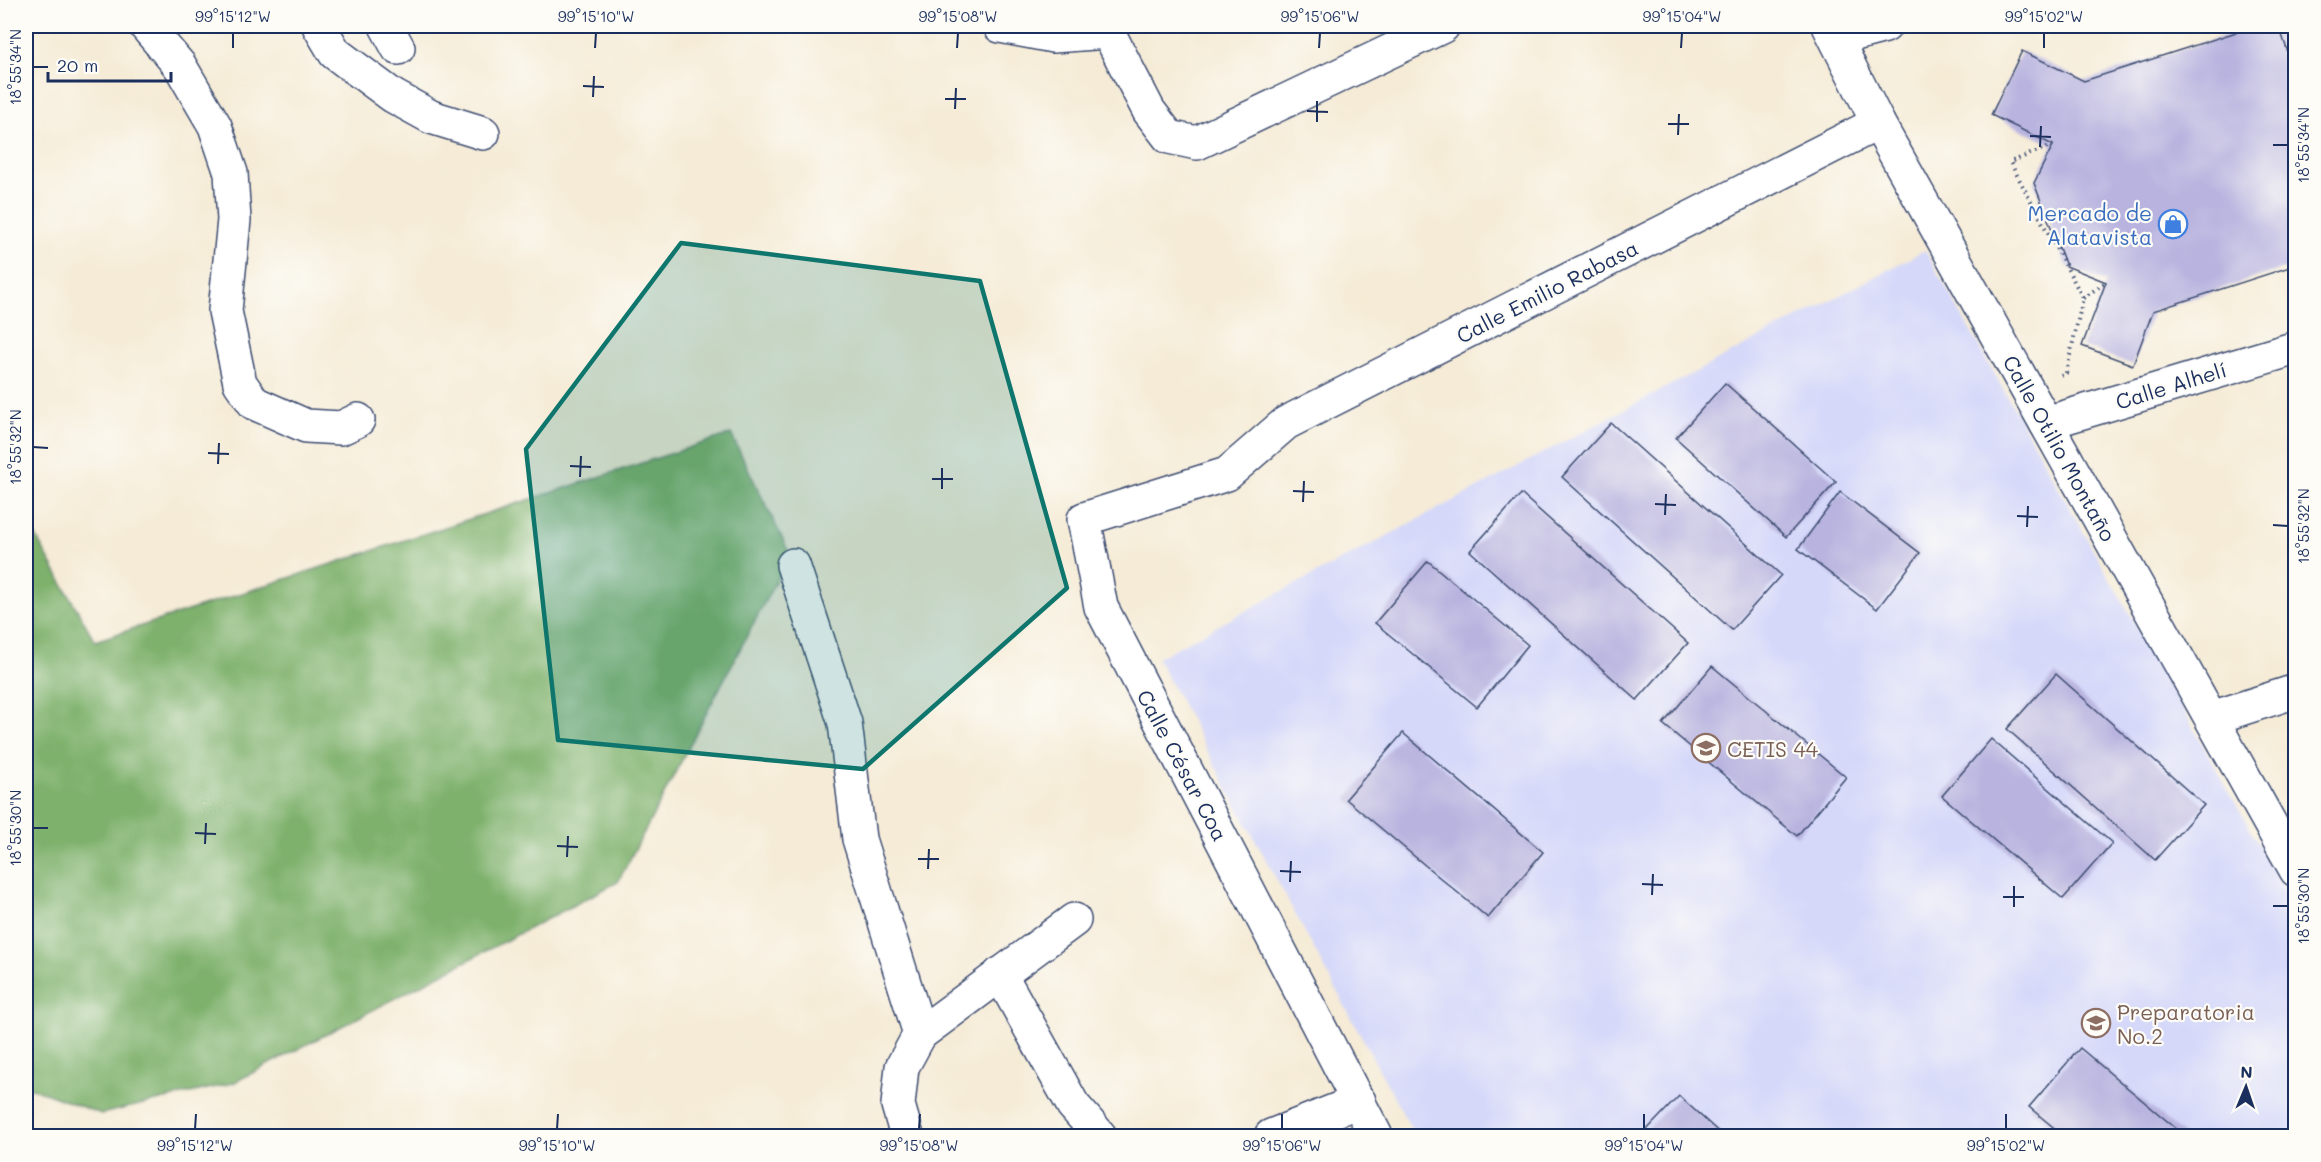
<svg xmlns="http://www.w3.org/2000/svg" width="2321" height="1162" font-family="Mali,sans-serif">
<rect width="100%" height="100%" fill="#fdfcf7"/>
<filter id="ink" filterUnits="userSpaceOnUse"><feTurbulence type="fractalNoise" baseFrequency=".0167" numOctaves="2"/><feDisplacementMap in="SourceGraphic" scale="12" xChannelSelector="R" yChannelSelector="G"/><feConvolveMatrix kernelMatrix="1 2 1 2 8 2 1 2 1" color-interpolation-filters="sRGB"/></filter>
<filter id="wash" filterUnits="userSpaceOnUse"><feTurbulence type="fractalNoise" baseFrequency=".008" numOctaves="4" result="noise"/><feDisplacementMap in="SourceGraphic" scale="24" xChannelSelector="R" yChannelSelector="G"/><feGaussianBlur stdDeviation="1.35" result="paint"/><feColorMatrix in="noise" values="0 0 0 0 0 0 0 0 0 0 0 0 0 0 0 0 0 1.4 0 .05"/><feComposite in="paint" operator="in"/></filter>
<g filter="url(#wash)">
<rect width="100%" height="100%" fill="#f5ebd6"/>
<polygon fill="#d5d8f9" points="1925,250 2295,909 2295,1136 1415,1136 1157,658"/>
<polygon fill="#7eb16c" stroke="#4c7065" stroke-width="1.5" points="731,434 790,554 618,882 233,1083 101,1114 26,1086 26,519 95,641"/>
<g id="blocks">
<g fill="#b8b3df">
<polygon points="2255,26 2279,26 2296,76 2296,265 2153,311 2133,365 2082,346 2106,282 2066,266 2034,183 2053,145 1991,115 2022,51 2084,81"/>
<polygon points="1725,383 1836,482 1786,537 1676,438"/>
<polygon points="1611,423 1781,575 1732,630 1562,477"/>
<polygon points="1840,492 1920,553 1877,609 1798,549"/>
<polygon points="1521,494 1688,643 1637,700 1470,551"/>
<polygon points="1428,561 1528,645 1477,707 1375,623"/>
<polygon points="1712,666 1846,777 1797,836 1663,724"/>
<polygon points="2056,674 2204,805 2155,860 2007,729"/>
<polygon points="1403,733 1543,852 1488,918 1346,799"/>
<polygon points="1991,739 2112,843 2063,899 1942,796"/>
<polygon points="2080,1048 2185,1136 2064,1136 2029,1107"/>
<polygon points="1679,1096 1723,1136 1641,1136"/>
</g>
</g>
</g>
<g filter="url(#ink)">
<use href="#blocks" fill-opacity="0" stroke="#3c4b70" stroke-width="1.5"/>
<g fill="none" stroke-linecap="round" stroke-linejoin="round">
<g stroke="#3c4b70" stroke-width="36">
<g id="street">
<polyline points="146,26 180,66 215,126 231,173 234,220 225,311 240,383 254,403 306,426 341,428 358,420"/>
<polyline points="319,26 335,53 393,96 431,117 483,133"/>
<polyline points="386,26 398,48"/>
<polyline points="1000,26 1053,36 1108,32"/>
<polyline points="1105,26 1149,111 1169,137 1197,143 1443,26"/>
<polyline points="1829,26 1878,123 2296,870"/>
<polyline points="1836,39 1885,26"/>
<polyline points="2046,423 2296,348"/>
<polyline points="793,565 845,723 859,839 920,1034 902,1067 898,1105 907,1136"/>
<polyline points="2212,718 2296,691"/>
<polyline points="1000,974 1073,1105 1100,1136"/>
<polyline points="920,1034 1074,920"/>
<polyline points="1271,1136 1359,1101"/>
<polyline points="1376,1136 1101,607 1084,519 1227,474 1286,423 1878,123"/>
</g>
</g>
<g stroke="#3c4b70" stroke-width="4" stroke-dasharray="1.5 4.5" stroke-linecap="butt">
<polyline points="2053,145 2010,162 2083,298 2066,373 2061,376"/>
<polyline points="2083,298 2106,282"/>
</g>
<use href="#street" stroke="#fff" stroke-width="33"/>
</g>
</g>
<path fill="#0f766e" fill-opacity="0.2" stroke="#0f766e" stroke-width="4.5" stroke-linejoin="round" d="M 681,243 L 980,281 L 1067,588 L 863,769 L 558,740 L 526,449 Z"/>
<path fill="none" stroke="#1b2f5e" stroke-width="2" d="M 233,48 L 233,33M 595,48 L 596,33M 957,48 L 958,33M 1319,48 L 1320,33M 1681,48 L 1682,33M 2044,48 L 2044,33M 33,67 L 48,67M 583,86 L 604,87M 593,97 L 594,76M 945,99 L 966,99M 955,109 L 956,88M 1307,111 L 1328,112M 1317,122 L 1317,101M 1668,124 L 1689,124M 1678,135 L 1679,114M 2030,136 L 2051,137M 2273,145 L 2288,145M 2040,147 L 2041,126M 33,447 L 48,448M 208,453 L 229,454M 218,464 L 219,443M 570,466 L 591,467M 580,477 L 581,456M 932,479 L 953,479M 942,489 L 942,468M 1293,491 L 1314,492M 1303,502 L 1304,481M 1655,504 L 1676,505M 1665,515 L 1666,494M 2017,516 L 2038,517M 2273,525 L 2288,526M 2027,527 L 2028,506M 33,828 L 48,828M 195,833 L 216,834M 205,844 L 206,823M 557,846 L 578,847M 567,857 L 568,836M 918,859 L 939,859M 928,869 L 929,849M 1280,871 L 1301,872M 1290,882 L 1291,861M 1642,884 L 1663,885M 1652,895 L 1653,874M 2003,897 L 2024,897M 2273,906 L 2288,906M 2014,907 L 2014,886M 195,1129 L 196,1114M 557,1129 L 558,1114M 919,1129 L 920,1114M 1282,1129 L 1282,1114M 1644,1129 L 1644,1114M 2006,1129 L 2006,1114"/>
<defs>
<g id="shop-ring" transform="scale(1.5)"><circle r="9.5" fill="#fdfcf7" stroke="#3f7fe0" stroke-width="1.5"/><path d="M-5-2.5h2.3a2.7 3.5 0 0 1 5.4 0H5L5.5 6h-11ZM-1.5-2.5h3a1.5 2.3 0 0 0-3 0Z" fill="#3f7fe0"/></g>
<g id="school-ring" transform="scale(1.5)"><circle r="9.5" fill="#fdfcf7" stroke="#8d6e63" stroke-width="1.5"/><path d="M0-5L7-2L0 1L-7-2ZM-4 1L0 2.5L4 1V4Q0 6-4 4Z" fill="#8d6e63"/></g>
</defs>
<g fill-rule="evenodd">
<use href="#shop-ring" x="2173" y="224"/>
<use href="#school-ring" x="1706" y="748"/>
<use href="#school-ring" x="2096" y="1023"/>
</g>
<g text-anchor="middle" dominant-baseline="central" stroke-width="4.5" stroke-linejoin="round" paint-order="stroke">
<g font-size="21" fill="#366cbe" stroke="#fdfcf7" text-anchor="end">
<text x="2152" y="212">Mercado de<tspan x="2152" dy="24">Alatavista</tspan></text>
</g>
<g font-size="21" fill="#1b2f5e" stroke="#fdfcf7">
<text transform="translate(1547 291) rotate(-27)">Calle Emilio Rabasa</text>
<text transform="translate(2171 385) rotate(-17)">Calle Alhelí</text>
<text transform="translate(2060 448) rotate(61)">Calle Otilio Montaño</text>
<text transform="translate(1183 765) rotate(62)">Calle César Coa</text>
</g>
<g font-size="21" fill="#785e54" stroke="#fdfcf7" text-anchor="start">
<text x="1727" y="748">CETIS 44</text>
<text x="2117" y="1011">Preparatoria<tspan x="2117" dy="24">No.2</tspan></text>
</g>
</g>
<rect width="2321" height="1162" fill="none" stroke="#fdfcf7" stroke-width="66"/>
<g transform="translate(2246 1087) rotate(2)" stroke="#fdfcf7" stroke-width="4.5" paint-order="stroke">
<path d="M0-4.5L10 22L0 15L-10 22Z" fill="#1b2f5e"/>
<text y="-9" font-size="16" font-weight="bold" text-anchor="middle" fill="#1b2f5e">N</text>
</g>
<path d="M48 72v9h123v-9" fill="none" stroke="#1b2f5e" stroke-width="3"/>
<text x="57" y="72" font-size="18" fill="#1b2f5e" stroke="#fdfcf7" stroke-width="4.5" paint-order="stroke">20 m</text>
<rect x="33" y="33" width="2255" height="1096" fill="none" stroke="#1b2f5e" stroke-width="2"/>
<g font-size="15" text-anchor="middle" fill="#1b2f5e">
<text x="233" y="22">99°15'12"W</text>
<text x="596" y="22">99°15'10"W</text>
<text x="958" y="22">99°15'08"W</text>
<text x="1320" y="22">99°15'06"W</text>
<text x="1682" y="22">99°15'04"W</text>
<text x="2044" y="22">99°15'02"W</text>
<text transform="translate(16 67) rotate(-90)" y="5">18°55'34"N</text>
<text transform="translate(2304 145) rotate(-90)" y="5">18°55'34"N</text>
<text transform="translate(16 447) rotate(-90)" y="5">18°55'32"N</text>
<text transform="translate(2304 526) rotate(-90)" y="5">18°55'32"N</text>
<text transform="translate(16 828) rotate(-90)" y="5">18°55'30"N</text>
<text transform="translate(2304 906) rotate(-90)" y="5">18°55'30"N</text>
<text x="195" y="1151">99°15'12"W</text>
<text x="557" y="1151">99°15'10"W</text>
<text x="919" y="1151">99°15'08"W</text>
<text x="1282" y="1151">99°15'06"W</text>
<text x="1644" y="1151">99°15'04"W</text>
<text x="2006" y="1151">99°15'02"W</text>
</g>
</svg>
